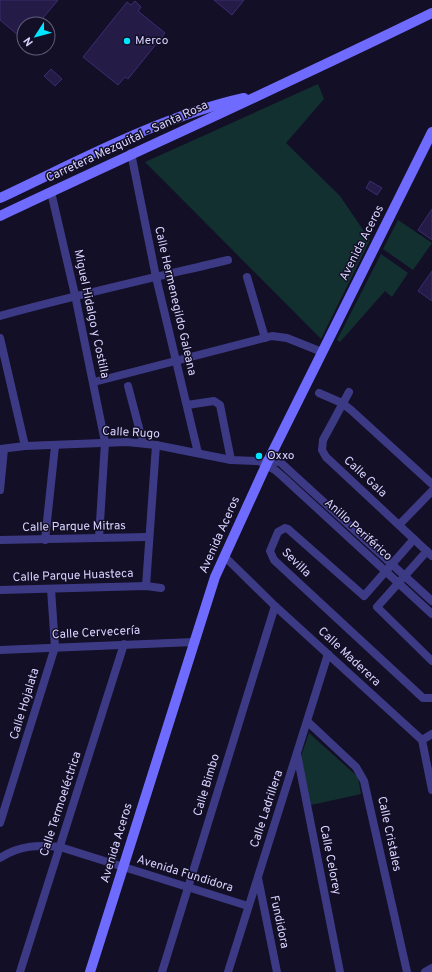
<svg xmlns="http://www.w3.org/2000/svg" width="432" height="972" font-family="Overpass,sans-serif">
<rect width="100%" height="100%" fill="#130f26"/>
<g fill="#12302f">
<polygon points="318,84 324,99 286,143 340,196 370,240 321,339 145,162"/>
<polygon points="398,220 432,243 413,270 383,249"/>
<polygon points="381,254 408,273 392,297 385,291 340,342 337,340"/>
<polygon points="309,733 358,777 361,794 311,805 301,756"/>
</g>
<g fill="#241b47" stroke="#3b2d73">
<polygon points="0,0 58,0 38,24 24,24 24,40 0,20"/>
<polygon points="214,0 244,0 232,15"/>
<polygon points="135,1 141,7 138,11 165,33 128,79 125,77 118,85 83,57 127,2 131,5"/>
<polygon points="51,69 62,79 55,86 44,76"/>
<polygon points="370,181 382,188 377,195 366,188"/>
<polygon points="432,209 432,240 418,230"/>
<polygon points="432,271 432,301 418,291"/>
</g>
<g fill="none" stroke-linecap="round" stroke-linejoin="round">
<g stroke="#3d3a85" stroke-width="8">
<polyline points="131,153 156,277 198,453"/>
<polyline points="51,192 75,295 105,442 99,538"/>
<polyline points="247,277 265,338"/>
<path d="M 0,316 C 76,295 152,278 228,260"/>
<polyline points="0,338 25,446"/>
<polyline points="94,382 272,336 287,338 322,352"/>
<polyline points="128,386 143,443"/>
<polyline points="349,392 323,440 322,450 326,457 432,556"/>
<polyline points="319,393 342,403 351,410 432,484"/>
<polyline points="187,405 214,401 220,405 231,460"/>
<polyline points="0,449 25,446 127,442 156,445 231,460 280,462 432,601"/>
<polyline points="262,463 275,470 282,476 432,614"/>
<polyline points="0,490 4,449"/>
<polyline points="399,525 432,491"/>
<polyline points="414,539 364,596 288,529 285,528 278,532 270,551 274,560 423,698 432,698"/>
<polyline points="0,540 148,537"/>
<polyline points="45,540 55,446"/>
<polyline points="427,551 377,607 432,661"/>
<polyline points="224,556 275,606 422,740 432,790"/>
<polyline points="146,586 156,445"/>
<polyline points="0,590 146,586 161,588"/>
<polyline points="0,650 194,642"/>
<polyline points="308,722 356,767 364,781 407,972"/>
<polyline points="422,740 432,734"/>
<polyline points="297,754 340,972"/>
<polyline points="0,823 55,647 51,589"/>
<path d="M 0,858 C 20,845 37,845 60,847 L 248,906"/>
<polyline points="258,878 277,972"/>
<polyline points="20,972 124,644"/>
<polyline points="162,972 275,606"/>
<polyline points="228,972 328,654"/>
<polyline points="425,972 432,968"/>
</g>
<g stroke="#6f6bff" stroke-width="10">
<path d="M 0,198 C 79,161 159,117 244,98"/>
<path d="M 0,216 C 144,148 289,83 432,13"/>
<polyline points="90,972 215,577 268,461 432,132"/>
</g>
</g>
<g fill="#00e5ff" stroke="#130f26" stroke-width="1.5">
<circle cx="127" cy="41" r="4"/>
<circle cx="259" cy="456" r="4"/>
</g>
<g text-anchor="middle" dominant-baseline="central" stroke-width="3" stroke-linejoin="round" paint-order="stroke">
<g font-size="12" fill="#d9d4ff" stroke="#130f26" text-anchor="start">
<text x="135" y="41">Merco</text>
<text x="267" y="456">Oxxo</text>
</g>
<g font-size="12" fill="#d9d4ff" stroke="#130f26">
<text transform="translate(127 142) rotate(-25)">Carretera Mezquital - Santa Rosa</text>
<text transform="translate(362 243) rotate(-63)">Avenida Aceros</text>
<text transform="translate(175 301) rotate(77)">Calle Hermenegildo Galeana</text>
<text transform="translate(91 314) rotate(78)">Miguel Hidalgo y Costilla</text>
<text transform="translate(131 433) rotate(3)">Calle Rugo</text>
<text transform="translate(365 477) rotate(43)">Calle Gala</text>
<text transform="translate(74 527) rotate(-1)">Calle Parque Mitras</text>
<text transform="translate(358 530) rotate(42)">Anillo Periférico</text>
<text transform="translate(220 535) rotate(-66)">Avenida Aceros</text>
<text transform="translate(296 563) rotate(44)">Sevilla</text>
<text transform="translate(73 576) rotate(-2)">Calle Parque Huasteca</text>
<text transform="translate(96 633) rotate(-3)">Calle Cervecería</text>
<text transform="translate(349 657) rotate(43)">Calle Maderera</text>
<text transform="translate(25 704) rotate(-73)">Calle Hojalata</text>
<text transform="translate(207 785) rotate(-73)">Calle Bimbo</text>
<text transform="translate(61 804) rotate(-72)">Calle Termoeléctrica</text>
<text transform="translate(267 809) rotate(-72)">Calle Ladrillera</text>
<text transform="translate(389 834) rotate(78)">Calle Cristales</text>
<text transform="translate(117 843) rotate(-73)">Avenida Aceros</text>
<text transform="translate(330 860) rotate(79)">Calle Celorey</text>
<text transform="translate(185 874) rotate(17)">Avenida Fundidora</text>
<text transform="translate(279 922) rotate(78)">Fundidora</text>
</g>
</g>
<g transform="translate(36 36) rotate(234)"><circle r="19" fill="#130f26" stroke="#625e7d"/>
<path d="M0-3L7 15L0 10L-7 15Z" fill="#00e5ff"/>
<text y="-6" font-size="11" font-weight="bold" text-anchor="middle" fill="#d9d4ff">N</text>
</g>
</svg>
